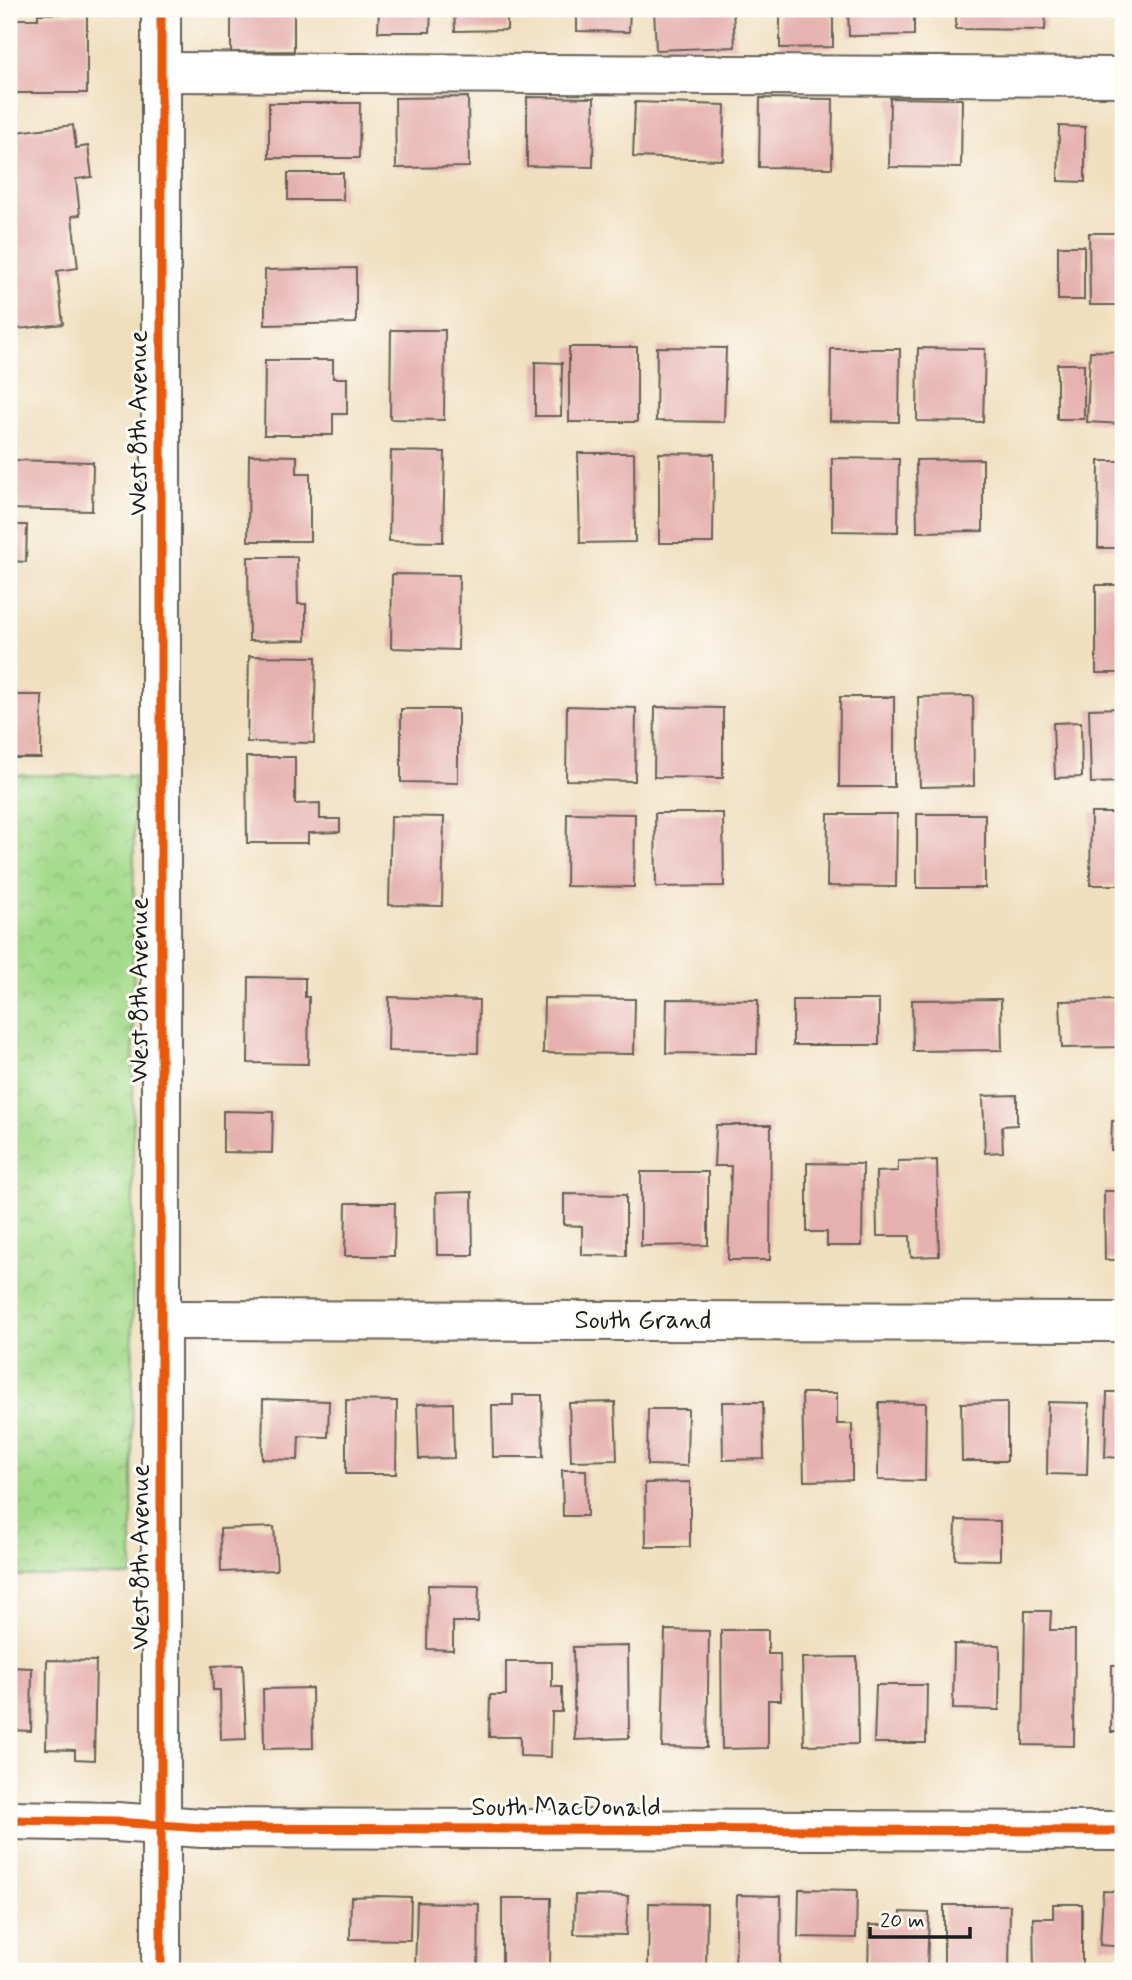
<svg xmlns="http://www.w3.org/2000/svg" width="1132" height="1980" font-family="Mynerve,sans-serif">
<defs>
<pattern id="park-crowns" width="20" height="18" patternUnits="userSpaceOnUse" patternTransform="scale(1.75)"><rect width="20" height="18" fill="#a4da8b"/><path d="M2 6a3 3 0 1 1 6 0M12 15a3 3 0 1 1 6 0" fill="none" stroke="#8dba77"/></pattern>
</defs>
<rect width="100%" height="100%" fill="#fdfcf7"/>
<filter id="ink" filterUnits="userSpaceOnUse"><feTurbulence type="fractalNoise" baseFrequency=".0143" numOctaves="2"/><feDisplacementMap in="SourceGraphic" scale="14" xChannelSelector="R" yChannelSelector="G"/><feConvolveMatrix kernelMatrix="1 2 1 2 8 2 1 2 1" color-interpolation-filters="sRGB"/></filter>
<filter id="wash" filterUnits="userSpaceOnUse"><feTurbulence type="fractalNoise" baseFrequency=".00686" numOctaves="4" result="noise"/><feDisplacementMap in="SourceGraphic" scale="28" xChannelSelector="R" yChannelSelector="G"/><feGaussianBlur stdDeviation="1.57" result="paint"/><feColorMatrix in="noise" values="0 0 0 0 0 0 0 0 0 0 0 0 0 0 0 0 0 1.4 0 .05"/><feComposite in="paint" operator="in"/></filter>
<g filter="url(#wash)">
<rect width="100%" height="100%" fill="#f0dfbf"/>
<polygon fill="url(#park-crowns)" stroke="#607b54" stroke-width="2" points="9,775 134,776 132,1576 9,1576"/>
<g id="blocks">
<g fill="#e5b0ad">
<polygon points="231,9 294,9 294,51 231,52"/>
<polygon points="379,9 431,9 430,32 378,32"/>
<polygon points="454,9 507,9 507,30 455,31"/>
<polygon points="577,9 630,9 629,32 577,31"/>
<polygon points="654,9 733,9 735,47 656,50"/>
<polygon points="780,9 833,9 833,47 780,48"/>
<polygon points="848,9 914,9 914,35 849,36"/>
<polygon points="956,9 1046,9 1045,30 956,29"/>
<polygon points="38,14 87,14 87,93 9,93 9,19 38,19"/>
<polygon points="468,97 469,167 396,168 395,98"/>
<polygon points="527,97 594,98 593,167 527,166"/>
<polygon points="760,98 833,99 832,168 759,167"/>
<polygon points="890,98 962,99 961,168 889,167"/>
<polygon points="635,102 725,105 723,160 633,157"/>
<polygon points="269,103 360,103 359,158 269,158"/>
<polygon points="73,125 76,148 88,146 92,177 76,179 80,215 72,216 78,268 57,271 63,324 9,330 9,133"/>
<polygon points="1059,126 1085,127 1085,182 1058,181"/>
<rect x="288" y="173" width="55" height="27"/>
<polygon points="1089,233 1123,233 1123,305 1090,305"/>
<rect x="1058" y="246" width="26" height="54"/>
<polygon points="356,268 356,323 265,325 265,270"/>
<polygon points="391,330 445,330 444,420 390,419"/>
<rect x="569" y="347" width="68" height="75"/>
<polygon points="657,347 726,348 724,422 656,421"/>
<polygon points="918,348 985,349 983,422 917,421"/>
<polygon points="831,349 900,349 899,422 830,421"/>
<polygon points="1090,351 1123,352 1123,424 1087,422"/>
<polygon points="265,360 333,360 333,378 347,378 347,414 333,414 333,435 264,435"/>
<polygon points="535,362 562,363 561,416 535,416"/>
<rect x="1057" y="364" width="27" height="55"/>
<polygon points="391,451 445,452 443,542 389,541"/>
<polygon points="578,453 634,453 635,542 580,543"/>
<polygon points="659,453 714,454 713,543 659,543"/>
<polygon points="249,455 297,456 297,473 310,473 310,541 248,541"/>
<polygon points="832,458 899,459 898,532 832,531"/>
<polygon points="983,459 983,531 917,532 916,460"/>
<polygon points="9,460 93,462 92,511 9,509"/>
<polygon points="1099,461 1123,461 1123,548 1098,548"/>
<polygon points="9,525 27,525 26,562 9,561"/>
<polygon points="248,557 297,557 298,604 306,604 306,640 249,641"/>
<polygon points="392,574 459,575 458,650 391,648"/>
<rect x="1096" y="585" width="27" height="88"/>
<polygon points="249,656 316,657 314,743 247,742"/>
<polygon points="9,695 42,695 41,758 9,758"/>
<polygon points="973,696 974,786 920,787 918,697"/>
<polygon points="840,697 894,697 894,787 839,787"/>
<polygon points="567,706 636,708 635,781 566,780"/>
<polygon points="655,707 723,708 723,778 654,777"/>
<polygon points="1123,708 1123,782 1091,783 1089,709"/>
<polygon points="401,709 458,709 458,783 401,782"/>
<polygon points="1081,722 1082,777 1055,778 1053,723"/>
<polygon points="246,757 295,757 295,804 320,803 320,819 340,819 340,832 308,833 308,843 247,843"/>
<polygon points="567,813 635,814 634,887 566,886"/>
<polygon points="655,813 723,813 724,886 656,887"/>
<polygon points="1091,813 1123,813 1123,885 1090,885"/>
<polygon points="828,814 897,814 896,887 827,886"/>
<rect x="917" y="814" width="68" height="74"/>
<polygon points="391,816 444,817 442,906 389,905"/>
<polygon points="249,977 305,978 305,997 309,997 308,1064 248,1063"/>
<polygon points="389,997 479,1000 478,1053 388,1051"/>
<polygon points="544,998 635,999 634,1054 543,1053"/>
<polygon points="667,999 758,1000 757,1054 666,1053"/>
<polygon points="1001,999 1002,1050 913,1051 912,1000"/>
<rect x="793" y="1000" width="86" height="45"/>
<polygon points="1123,1000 1123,1047 1062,1048 1060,1001"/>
<polygon points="1017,1095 1017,1125 1002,1126 1003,1152 985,1153 983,1096"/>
<polygon points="223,1111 273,1112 272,1153 223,1152"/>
<polygon points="1112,1121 1123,1121 1123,1150 1111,1150"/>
<polygon points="716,1125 771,1125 770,1260 728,1260 731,1166 714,1166"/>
<polygon points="937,1160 939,1256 911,1257 910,1236 877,1236 876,1172 898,1171 898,1161"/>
<polygon points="807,1163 863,1164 862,1246 827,1246 827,1232 807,1232"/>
<polygon points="641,1172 708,1172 708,1245 641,1246"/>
<polygon points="1104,1191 1123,1191 1123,1260 1105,1260"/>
<polygon points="472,1192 473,1255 437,1255 436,1193"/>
<polygon points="564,1194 626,1195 626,1256 582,1255 582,1226 564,1225"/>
<polygon points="346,1203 395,1203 394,1256 345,1256"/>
<polygon points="1107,1392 1123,1392 1123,1458 1105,1457"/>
<polygon points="802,1393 837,1393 837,1424 852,1424 852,1480 804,1481"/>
<polygon points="513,1395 542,1395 543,1457 493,1457 492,1405 513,1405"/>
<polygon points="263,1399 329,1401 328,1437 299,1436 298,1460 262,1459"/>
<polygon points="346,1400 397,1401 396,1474 346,1474"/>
<polygon points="615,1402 617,1460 571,1461 569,1403"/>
<polygon points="722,1402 763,1402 764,1459 723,1460"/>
<polygon points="879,1402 926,1403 925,1481 878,1480"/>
<polygon points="1007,1402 1007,1461 962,1461 961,1403"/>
<polygon points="1048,1402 1089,1403 1087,1475 1047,1474"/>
<polygon points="453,1403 454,1458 419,1459 417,1404"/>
<polygon points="648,1409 688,1409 687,1466 647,1465"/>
<polygon points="562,1470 586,1470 587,1516 563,1516"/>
<polygon points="690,1482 690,1547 646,1547 645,1483"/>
<polygon points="956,1520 1000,1521 1000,1560 955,1559"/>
<polygon points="274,1527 277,1570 221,1572 220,1529"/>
<polygon points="428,1585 479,1586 478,1622 453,1622 453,1650 427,1649"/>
<polygon points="1025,1611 1051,1611 1050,1630 1075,1630 1074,1746 1023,1745"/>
<polygon points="665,1630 709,1631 707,1748 662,1747"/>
<polygon points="721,1630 768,1630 768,1654 780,1654 781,1700 768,1700 768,1748 722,1749"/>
<polygon points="954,1644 1000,1645 999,1710 953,1709"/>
<polygon points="628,1646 629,1738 575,1740 573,1647"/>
<polygon points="857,1657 858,1744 804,1745 802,1658"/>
<polygon points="47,1660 96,1661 94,1760 75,1759 75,1750 46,1749"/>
<polygon points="506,1662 552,1662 552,1687 562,1687 562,1712 552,1712 551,1757 520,1756 520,1737 489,1737 490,1695 506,1695"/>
<polygon points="243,1665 246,1739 221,1740 220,1690 213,1690 212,1666"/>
<polygon points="1112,1665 1123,1665 1123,1732 1111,1732"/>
<polygon points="9,1667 32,1668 31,1731 9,1730"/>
<polygon points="876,1685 927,1685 926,1743 874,1743"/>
<polygon points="312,1688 313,1748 264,1749 263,1689"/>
<polygon points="799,1889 857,1890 856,1938 798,1937"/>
<polygon points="1103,1891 1123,1892 1123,1947 1100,1945"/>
<polygon points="575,1895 628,1896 626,1935 574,1934"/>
<polygon points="737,1895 781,1896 780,1966 735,1965"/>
<polygon points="378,1896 411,1897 410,1940 350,1939 351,1897"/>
<polygon points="502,1898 551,1898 550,1966 502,1965"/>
<polygon points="417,1902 479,1904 478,1971 415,1971"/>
<polygon points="649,1903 707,1904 706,1971 648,1971"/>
<polygon points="1053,1904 1082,1904 1082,1971 1034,1971 1033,1918 1053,1918"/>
<polygon points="944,1905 1010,1905 1009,1971 944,1971"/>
<polygon points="901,1912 929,1913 927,1971 868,1971 869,1925 901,1925"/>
</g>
</g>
</g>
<g filter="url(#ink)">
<use href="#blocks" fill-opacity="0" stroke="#666055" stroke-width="2"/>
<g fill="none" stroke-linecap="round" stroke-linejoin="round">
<g stroke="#666055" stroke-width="42">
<g id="minor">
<polyline points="161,72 1123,77"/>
<polyline points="162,1320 1123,1322"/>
<polyline points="9,1820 116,1822 202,1828 1123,1831"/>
<polyline points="161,1971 161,9"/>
</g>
</g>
<use href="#minor" stroke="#fff" stroke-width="38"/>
<g stroke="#fdfcf7" stroke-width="13">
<g id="cycleway">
<polyline points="9,1820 116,1822 202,1828 1123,1831"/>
<polyline points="161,1971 161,9"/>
</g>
</g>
<use href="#cycleway" stroke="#e8590c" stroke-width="9"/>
</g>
</g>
<g text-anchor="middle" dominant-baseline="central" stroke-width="6" stroke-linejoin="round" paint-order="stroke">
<g font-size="26" fill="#1c1c1c" stroke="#fdfcf7">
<text transform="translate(139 423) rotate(-90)">West 8th Avenue</text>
<text transform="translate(140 990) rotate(-90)">West 8th Avenue</text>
<text x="643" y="1321">South Grand</text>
<text transform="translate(141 1557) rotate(-90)">West 8th Avenue</text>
<text x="566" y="1808">South MacDonald</text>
</g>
</g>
<rect width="1132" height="1980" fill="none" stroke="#fdfcf7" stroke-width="35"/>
<path d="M870 1927v10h100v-10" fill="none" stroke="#1c1c1c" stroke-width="3.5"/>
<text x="880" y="1927" font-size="21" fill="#1c1c1c" stroke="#fdfcf7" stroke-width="5" paint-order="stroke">20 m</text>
</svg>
